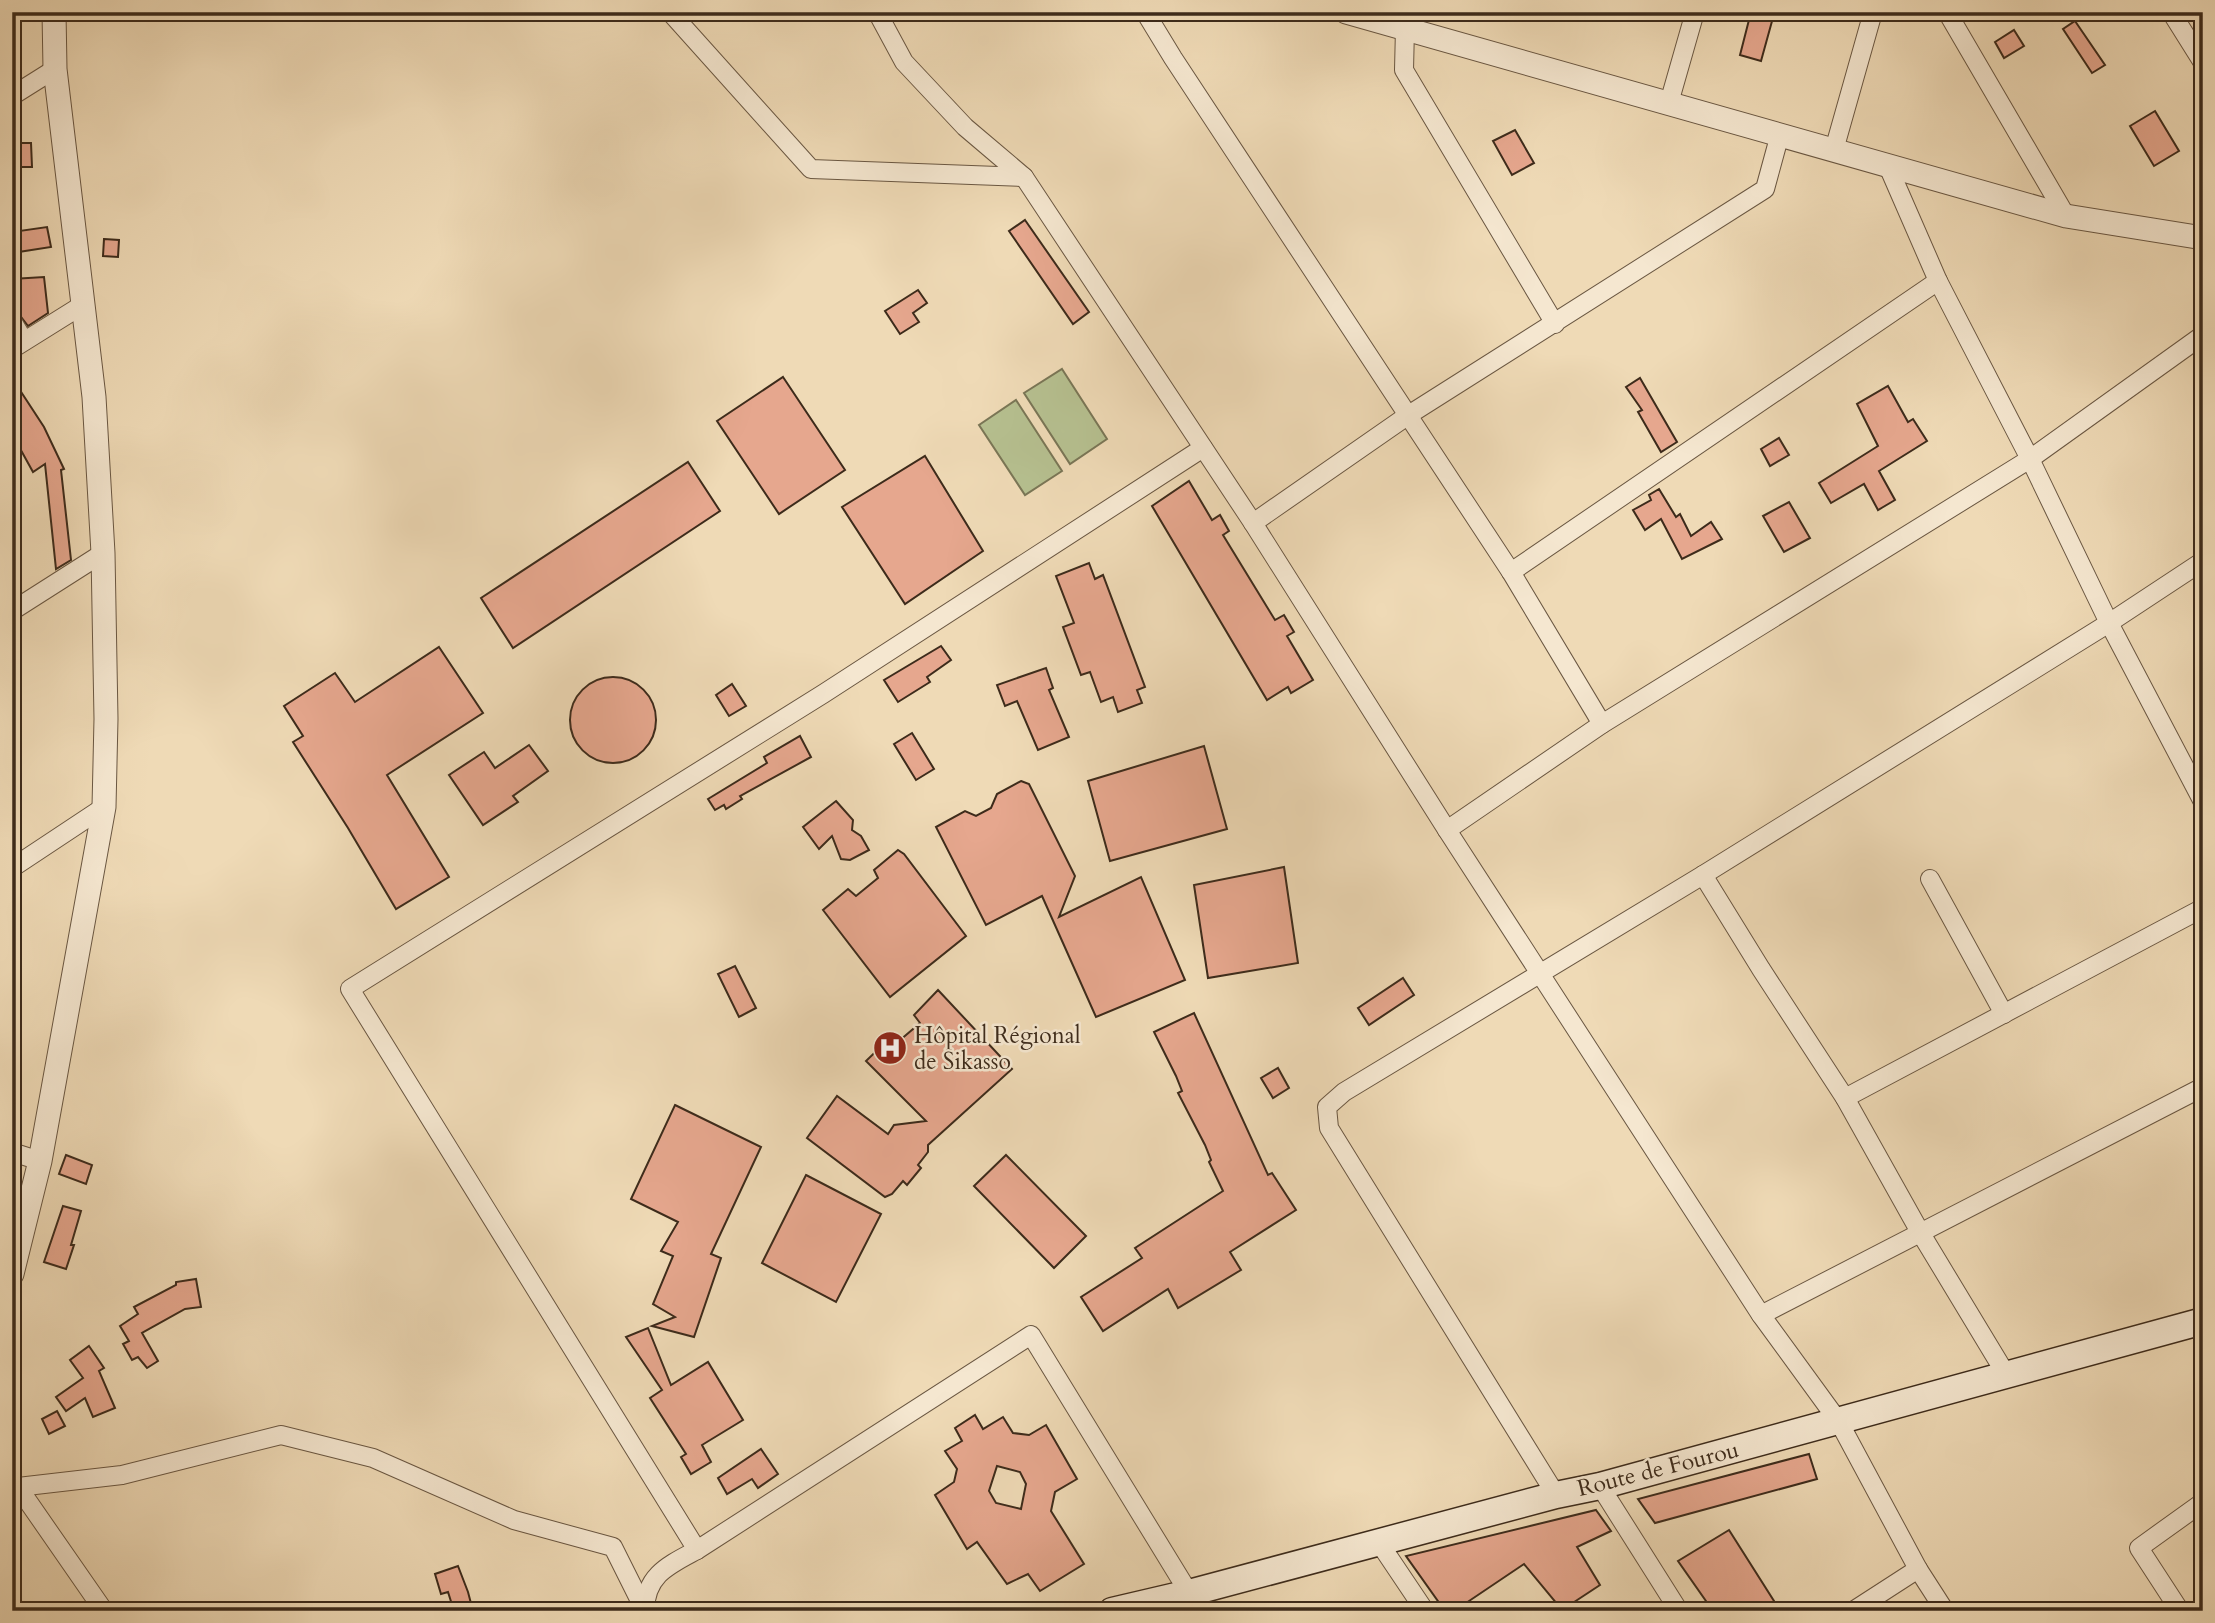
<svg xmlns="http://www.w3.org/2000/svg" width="2215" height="1623" font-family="Cardo,serif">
<rect width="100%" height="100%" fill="#efdab6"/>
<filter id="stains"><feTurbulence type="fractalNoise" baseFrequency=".00286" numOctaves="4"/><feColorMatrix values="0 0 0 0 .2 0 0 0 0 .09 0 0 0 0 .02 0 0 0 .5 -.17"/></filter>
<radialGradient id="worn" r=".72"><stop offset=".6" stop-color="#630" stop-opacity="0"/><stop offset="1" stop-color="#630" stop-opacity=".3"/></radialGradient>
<g fill="#b6c090" stroke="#7a7656" stroke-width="2">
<polygon points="1062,369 1107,439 1070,464 1024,393"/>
<polygon points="1016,400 1062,471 1025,495 979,425"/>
</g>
<g fill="#e6a78e" stroke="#3d2b1b" stroke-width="2" fill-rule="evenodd">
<polygon points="1751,12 1774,14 1761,61 1740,55"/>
<polygon points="2075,21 2105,65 2092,73 2063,29"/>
<polygon points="2014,30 2024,46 2004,58 1995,42"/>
<polygon points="2155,111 2179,151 2154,166 2130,126"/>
<polygon points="1515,130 1534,163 1512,175 1493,141"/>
<polygon points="12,143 31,143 32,167 12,167"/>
<polygon points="1025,220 1089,312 1073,324 1009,231"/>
<polygon points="47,227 51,247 12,253 12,232"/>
<polygon points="104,239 119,240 118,257 103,256"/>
<polygon points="44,277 48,313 28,326 12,305 12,279"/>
<polygon points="918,290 927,303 913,313 919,322 900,334 885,311"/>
<polygon points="783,377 845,470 779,514 717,421"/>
<polygon points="12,378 44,427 64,469 61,470 71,560 56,569 45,464 33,472 12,434"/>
<polygon points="1640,378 1677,442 1661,452 1638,412 1642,410 1626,387"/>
<polygon points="1888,386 1908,422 1913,419 1927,441 1879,471 1895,500 1878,510 1864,484 1831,503 1819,483 1878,446 1857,404"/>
<polygon points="1779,438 1789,455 1770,466 1761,449"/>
<polygon points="925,456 983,551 905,604 842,507"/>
<polygon points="688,462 720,511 513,648 481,598"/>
<polygon points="1189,481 1212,520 1220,515 1229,531 1223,535 1275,620 1284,615 1294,632 1287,636 1313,680 1291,693 1288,687 1267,700 1152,506"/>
<polygon points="1659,489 1676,517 1680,514 1691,536 1711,522 1722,539 1682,559 1661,519 1645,530 1633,510 1651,500 1649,495"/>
<polygon points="1789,502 1810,538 1784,552 1763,516"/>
<polygon points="1089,563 1095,579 1103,575 1145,687 1137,690 1142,703 1118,712 1113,697 1101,702 1090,672 1081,675 1063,627 1074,623 1056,576"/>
<polygon points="941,646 951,660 927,677 930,682 898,702 884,680"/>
<polygon points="439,647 483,713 387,775 449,877 396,909 348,828 293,742 303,736 284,706 335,673 355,702"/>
<polygon points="1046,668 1053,688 1049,690 1069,737 1038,750 1017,701 1005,706 997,685"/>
<circle cx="613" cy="720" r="43"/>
<polygon points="732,684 746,706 729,716 716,695"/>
<polygon points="912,733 934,769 916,780 894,744"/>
<polygon points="800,736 811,757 740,796 742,799 726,809 724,805 715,810 708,799 767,763 764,757"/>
<polygon points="529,745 548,771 513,796 518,802 483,825 449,775 484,752 495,768"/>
<polygon points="1204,746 1227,829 1110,861 1088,781"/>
<polygon points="1021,781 1029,784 1075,876 1059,917 1141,877 1185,980 1096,1017 1042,896 986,925 936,827 965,811 976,816 991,808 997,794"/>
<polygon points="836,801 853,820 852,830 861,836 869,850 850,860 841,859 832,836 819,849 803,827"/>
<polygon points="898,850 904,854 966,936 890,997 823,910 848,889 856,896 878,878 874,870"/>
<polygon points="1284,867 1298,963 1208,978 1194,885"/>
<polygon points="735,966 756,1008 739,1017 718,974"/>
<polygon points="1403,978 1414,995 1369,1025 1358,1008"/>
<polygon points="938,990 1012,1069 928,1145 928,1152 918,1165 921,1168 907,1185 903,1181 892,1194 885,1197 807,1138 837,1096 888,1134 894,1125 926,1121 866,1061 892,1036 899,1041 920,1023 914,1015"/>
<polygon points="1194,1013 1268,1175 1272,1173 1296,1210 1230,1252 1241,1270 1178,1308 1168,1289 1103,1331 1081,1297 1142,1258 1135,1248 1223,1191 1209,1162 1211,1160 1205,1145 1178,1093 1182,1091 1176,1076 1154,1032"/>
<polygon points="1278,1068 1289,1088 1273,1098 1261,1078"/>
<polygon points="675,1105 761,1147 711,1254 721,1258 694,1337 652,1326 675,1317 653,1304 673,1256 661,1251 678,1222 631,1199"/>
<polygon points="66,1155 92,1165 86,1184 59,1174"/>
<polygon points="1006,1155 1086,1236 1054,1268 974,1186"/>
<polygon points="806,1175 881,1214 836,1302 762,1263"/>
<polygon points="63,1206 81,1211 71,1245 74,1245 66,1269 44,1262"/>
<polygon points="196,1279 201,1307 185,1309 142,1333 158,1361 147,1368 138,1357 132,1360 123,1344 129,1341 120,1326 138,1314 134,1307 176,1285 176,1282"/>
<polygon points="648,1328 671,1385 708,1362 743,1420 702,1445 711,1462 691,1474 681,1457 686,1454 650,1398 662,1390 626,1337"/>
<polygon points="89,1346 104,1368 99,1371 115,1408 93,1417 85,1398 66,1411 56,1397 83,1378 70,1360"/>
<polygon points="57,1411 65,1426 49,1434 42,1419"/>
<path d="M 975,1415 L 983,1429 L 1003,1417 L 1013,1433 L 1029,1435 L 1046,1425 L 1077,1479 L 1055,1492 L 1051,1511 L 1084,1564 L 1040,1591 L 1028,1574 L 1007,1584 L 977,1542 L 967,1549 L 935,1495 L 954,1482 L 957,1469 L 945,1451 L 962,1441 L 955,1428 ZM 997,1466 L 1020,1472 L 1026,1484 L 1021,1509 L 996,1503 L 989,1491 Z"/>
<polygon points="761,1449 778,1474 758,1488 752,1479 727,1494 718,1478"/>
<polygon points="1809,1454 1817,1479 1655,1523 1638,1499"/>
<polygon points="1596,1510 1611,1531 1577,1547 1600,1585 1562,1610 1524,1564 1469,1601 1480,1611 1445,1611 1406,1556"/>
<polygon points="1729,1530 1774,1601 1759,1611 1713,1611 1678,1561"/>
<polygon points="458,1566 468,1592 473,1611 454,1611 448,1592 441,1594 435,1574"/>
</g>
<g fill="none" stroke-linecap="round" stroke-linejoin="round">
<g stroke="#6a5742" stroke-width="20">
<g id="minor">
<polyline points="670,12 811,169 1024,177"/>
<polyline points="877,12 904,62 965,127 1024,177 1253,523 1447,830 1761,1315 1839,1422 1918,1569 1945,1611"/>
<polyline points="1145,12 1173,58 1511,572 1602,724"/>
<polyline points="1409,12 1405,28 1404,70 1555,324"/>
<polyline points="1947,12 2066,216"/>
<polyline points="2171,12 2203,63"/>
<polyline points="12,96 55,69"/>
<polyline points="1669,103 1695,12"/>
<polyline points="1834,150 1873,12"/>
<polyline points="1887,164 1938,281 2030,459 2109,623 2203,802"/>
<polyline points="12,321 24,341"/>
<polyline points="12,349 84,304"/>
<polyline points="1253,523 1407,416 1765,189 1780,134"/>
<polyline points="1511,572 1938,281"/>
<polyline points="12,611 103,553"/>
<polyline points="1447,830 1602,724 2030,459 2203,335"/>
<polyline points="12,868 104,807"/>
<polyline points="1703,875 1761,969 1845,1098 1920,1232 2007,1376"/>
<polyline points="1930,879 2004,1014"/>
<polyline points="1845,1098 2203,908"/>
<polyline points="12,1152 40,1161"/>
<polyline points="1761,1315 2203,1087"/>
<polyline points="12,1485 18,1487 104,1611"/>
<polyline points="1600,1486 1679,1611"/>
<polyline points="18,1487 122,1475 281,1435 373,1458 514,1520 613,1547 644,1609"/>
<polyline points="1556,1495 1329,1128 1327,1107 1344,1092 1703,875 2109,623 2203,561"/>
<polyline points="1378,1541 1425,1611"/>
<polyline points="697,1550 350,989 823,694 1203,448"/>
<path d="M 645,1611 C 645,1575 669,1565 697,1550 L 1031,1335 L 1189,1593"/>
<polyline points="1853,1611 1918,1569"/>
<polyline points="2180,1611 2139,1548 2203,1502"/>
</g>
</g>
<g stroke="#6a5742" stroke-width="25">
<g id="tertiary">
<polyline points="1346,12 2066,216 2203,238"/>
<polyline points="12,1274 40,1161 104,807 106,719 103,553 94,397 55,69 54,12"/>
</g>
</g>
<g stroke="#3d2b1b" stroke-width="29">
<polyline id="secondary" points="1112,1611 1189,1593 1556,1495 1600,1486 2203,1321"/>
</g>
<use href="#minor" stroke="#f5e7d0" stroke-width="18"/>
<use href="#tertiary" stroke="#f5e7d0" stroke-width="23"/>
<use href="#secondary" stroke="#f5e7d0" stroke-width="26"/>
</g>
<defs>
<g id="hospital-disc" transform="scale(1.75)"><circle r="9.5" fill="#8f2418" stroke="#f5e7d0"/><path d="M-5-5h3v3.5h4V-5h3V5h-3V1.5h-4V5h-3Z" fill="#fff"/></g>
</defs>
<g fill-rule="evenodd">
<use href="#hospital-disc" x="890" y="1048"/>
</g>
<g text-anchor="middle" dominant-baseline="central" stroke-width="5" stroke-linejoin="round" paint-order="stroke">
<g font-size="23" fill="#3d2b1b" stroke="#f5e7d0" text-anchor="start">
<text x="914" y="1035">Hôpital Régional<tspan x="914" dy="26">de Sikasso</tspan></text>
</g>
<g font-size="23" fill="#3d2b1b" stroke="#f5e7d0">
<text transform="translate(1658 1469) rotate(-14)">Route de Fourou</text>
</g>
</g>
<rect width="2215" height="1623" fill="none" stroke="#efdab6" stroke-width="42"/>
<rect x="14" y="14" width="2187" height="1595" fill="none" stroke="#3d2b1b" stroke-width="3.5"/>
<rect x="21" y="21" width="2173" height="1581" fill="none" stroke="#3d2b1b" stroke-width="2"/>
<rect width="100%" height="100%" filter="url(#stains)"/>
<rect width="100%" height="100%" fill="url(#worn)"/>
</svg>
